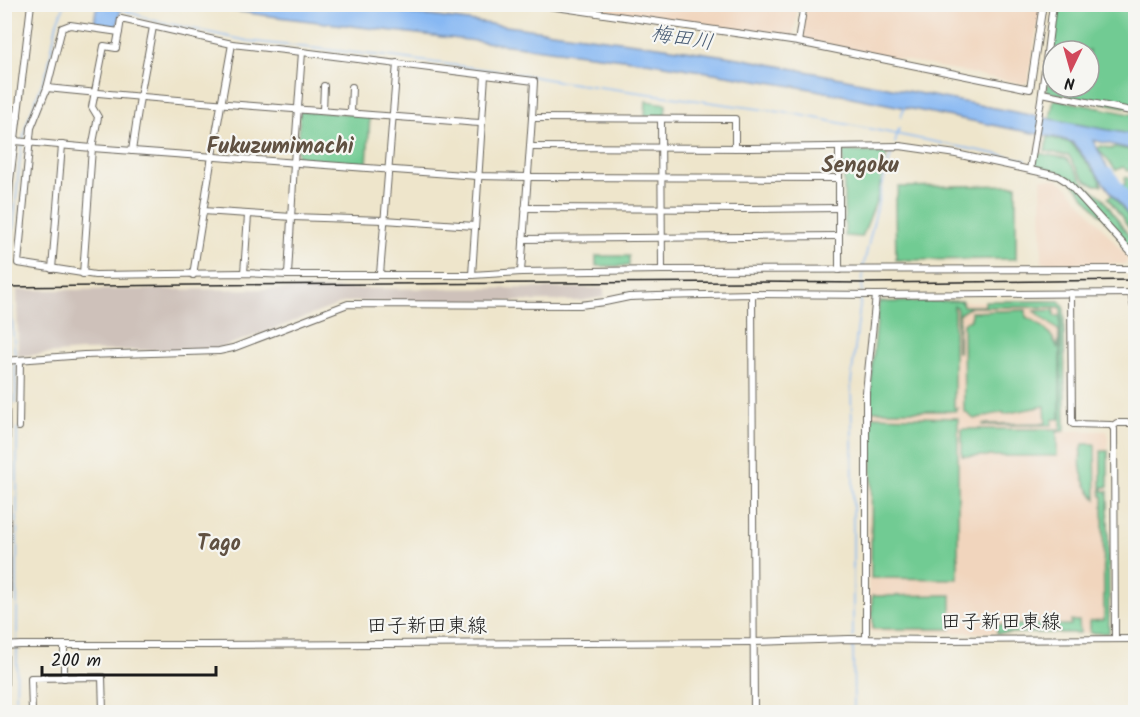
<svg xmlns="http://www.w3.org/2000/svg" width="1140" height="717" font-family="Kalam,'Klee One',sans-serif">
<rect width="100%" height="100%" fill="#f6f6f2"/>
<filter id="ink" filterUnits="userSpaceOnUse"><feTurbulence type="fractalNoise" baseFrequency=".0167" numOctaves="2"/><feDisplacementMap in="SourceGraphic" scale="12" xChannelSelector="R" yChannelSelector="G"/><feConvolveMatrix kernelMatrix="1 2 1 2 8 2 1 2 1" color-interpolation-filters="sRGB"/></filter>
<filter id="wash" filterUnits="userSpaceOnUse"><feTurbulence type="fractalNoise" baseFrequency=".008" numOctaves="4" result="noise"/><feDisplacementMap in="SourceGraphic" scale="24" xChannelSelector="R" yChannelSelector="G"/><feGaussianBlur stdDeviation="1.35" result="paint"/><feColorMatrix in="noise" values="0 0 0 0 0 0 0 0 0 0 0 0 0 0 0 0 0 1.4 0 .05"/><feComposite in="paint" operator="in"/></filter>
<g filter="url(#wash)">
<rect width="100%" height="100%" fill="#eee5cb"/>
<g fill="#f1d5bd">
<polygon points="565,5 798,5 793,38"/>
<polygon points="806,5 1041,5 1028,81 1023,84 806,40 802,33"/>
<polygon points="5,114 13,119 5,182"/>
<polygon points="1041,178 1057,180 1067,186 1128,258 1126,264 1042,263"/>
<polygon points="1059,301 1064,306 1065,431 1106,431 1108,433 1109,633 871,632 871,630 868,630 869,423 872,369 879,302"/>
</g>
<polygon fill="#cec1ba" points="604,288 604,297 580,301 346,302 276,328 217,349 82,351 18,356 17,290"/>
<g fill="#71cb93" stroke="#467458" stroke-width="1.5" fill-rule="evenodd">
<path d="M 1059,5 L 1135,5 L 1135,109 L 1047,92 ZM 1053,51 L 1089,51 L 1089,87 L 1053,87 Z"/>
<polygon points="1054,99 1135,115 1135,135 1050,119"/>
<polygon points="646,101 666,104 665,117 645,116"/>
<polygon points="300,111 370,115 367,165 297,160"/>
<path d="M 1048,137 L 1071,143 L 1101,180 L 1100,181 L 1102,185 C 1086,188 1077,168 1069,156 L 1045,151 Z"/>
<polygon points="1101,146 1111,149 1115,147 1135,151 1135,169 1128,171 1123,167 1116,170 1098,149"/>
<polygon points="843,151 887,153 877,199 862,237 845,236"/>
<polygon points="1037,153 1065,158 1068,160 1086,185 1102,197 1135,245 1135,254 1071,181 1057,171 1036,166"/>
<path d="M 1127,177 C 1138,185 1136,198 1135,210 L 1120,187 L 1125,184 L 1125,178 Z"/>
<polygon points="1016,185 1016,259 896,260 895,203 899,187"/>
<polygon points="1112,194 1135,225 1135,236 1108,198"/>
<rect x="596" y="256" width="33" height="10"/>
<polygon points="962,301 963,306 985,306 985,301 1059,301 1064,306 1065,431 1057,432 1057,456 962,456 962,429 1061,429 1061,307 970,307 959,314 958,352 957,352 957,307 954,306 954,408 958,408 955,411 870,411 872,369 879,302"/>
<path d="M 1026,310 L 1026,317 C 1042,324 1052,333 1058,349 L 1059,331 L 1035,311 L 1054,310 L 1054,316 L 1060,316 L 1060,419 L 1053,419 L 1052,425 L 983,425 L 983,424 L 1046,423 L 1045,406 L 1004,414 L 1003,412 L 974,419 L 964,411 L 963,323 L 971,320 L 971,312 Z"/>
<polygon points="872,416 958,418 958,579 871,578"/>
<path d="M 1083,444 L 1094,444 L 1095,445 L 1096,499 C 1081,482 1077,465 1083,444 Z"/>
<polygon points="1101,451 1108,451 1108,487 1103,487 1103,491 1108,491 1109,633 1090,633 1090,621 1104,620 1103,496 1101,496"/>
<polygon points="951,595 951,629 873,629 872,596"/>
<polygon points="1071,621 1079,621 1080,633 997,633 997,625 1071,625"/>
</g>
<g fill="#87b8f3" stroke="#526a88" stroke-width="1.5">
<polygon points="104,5 121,9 117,28 94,24 96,9"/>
<polygon points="196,5 347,5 658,46 739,58 1076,124 1135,135 1135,150 1093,140 1124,199 1135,215 1135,224 1078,149 1072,142 1058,138 811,89 640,61 269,16"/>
</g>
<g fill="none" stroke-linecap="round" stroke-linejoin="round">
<g stroke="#87b8f3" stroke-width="1.5">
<polyline points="121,9 152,20 248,41 393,57 519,74 563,82 795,114 1026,160"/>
<polyline points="901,117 904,107"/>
<polyline points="23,140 26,126 48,68 57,22 65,4"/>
<polyline points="895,143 899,128"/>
<polyline points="863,268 881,190 893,148"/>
<polyline points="862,292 863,273"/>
<polyline points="15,358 9,276 20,157 22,144"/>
<polyline points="15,362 16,403"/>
<polyline points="853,637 853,483 851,382 861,297"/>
<polyline points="853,641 854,712"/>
<polyline points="17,643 17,428"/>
<polyline points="16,712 17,647"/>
</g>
<polyline stroke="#87b8f3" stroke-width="10" points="1109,173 1136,212"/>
</g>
</g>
<g filter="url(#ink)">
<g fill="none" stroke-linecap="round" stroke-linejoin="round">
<g stroke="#666259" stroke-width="8">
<g id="minor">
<polyline points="535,4 798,42 1030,89 1043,4"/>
<polyline points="119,32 116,48 104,46 92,107 98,117 92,148 477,176 528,177 839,178"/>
<polyline points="798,42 804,4"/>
<path d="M 47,88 C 192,103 336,112 481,123"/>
<polyline points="1042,93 1136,112"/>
<polyline points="4,109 18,117"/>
<polyline points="323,110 324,86"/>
<polyline points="351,112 352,87"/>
<polyline points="532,118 735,119 735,148"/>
<polyline points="661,119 662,270"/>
<polyline points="15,141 92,148 83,274"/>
<polyline points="530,147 748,148 900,146 956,154 1058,176 1066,181 1136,258"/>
<polyline points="839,148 839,270"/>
<polyline points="132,151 140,97 153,27"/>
<polyline points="1030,170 1042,93 1053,4"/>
<polyline points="525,208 750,209 839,208"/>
<polyline points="203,211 292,217 384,220 475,226"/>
<polyline points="523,239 838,236"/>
<polyline points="52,269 62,145"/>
<polyline points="521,272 532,118 534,81 302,52 232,44 121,19 119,32 70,25 62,28 47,88 31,128 18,263 95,275 244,273 288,275 472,275 521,272 662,270 1136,269"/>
<polyline points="244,273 248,215"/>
<polyline points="380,274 397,63"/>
<polyline points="193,275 212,156 232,44"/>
<polyline points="288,275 294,163 302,52"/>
<polyline points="472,275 485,75"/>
<polyline points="1071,293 1072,423 1073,424 1111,425 1114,429 1115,639"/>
<polyline points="1131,293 1134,308 1136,309"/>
<polyline points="752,294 754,712"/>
<polyline points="4,361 84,355 219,351 233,348 348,304 580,305 605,302 629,297 657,296 752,294 876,295 1136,293"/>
<polyline points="1113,426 1117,423 1136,423"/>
<polyline points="19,427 20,360"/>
<polyline points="866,639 866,392 876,295"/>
<polyline points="64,645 64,678"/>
<polyline points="4,646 20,645 204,645 754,642 849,639 937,640 1136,639"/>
<polyline points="5,712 5,646 8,605 5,263 10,181 31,4"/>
<polyline points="32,712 31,678 102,677 103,712"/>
</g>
</g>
<use href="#minor" stroke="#fff" stroke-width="6"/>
<polyline stroke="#1c1c1c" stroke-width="1.5" points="4,287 190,285 750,282 866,283 1136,280"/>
</g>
</g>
<g text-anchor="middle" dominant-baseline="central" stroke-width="4.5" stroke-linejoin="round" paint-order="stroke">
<g font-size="20" fill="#1c1c1c" stroke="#f6f6f2">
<text x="1001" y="623">田子新田東線</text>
<text x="427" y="627">田子新田東線</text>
</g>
<g font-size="21" font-style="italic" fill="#475a72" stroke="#f6f6f2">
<text transform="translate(682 39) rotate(9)">梅田川</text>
</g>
<g font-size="22" font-weight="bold" fill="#605142" stroke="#f6f6f2">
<text x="280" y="147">Fukuzumimachi</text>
<text x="860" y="166">Sengoku</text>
<text x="219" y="544">Tago</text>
</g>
</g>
<rect width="1140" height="717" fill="none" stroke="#f6f6f2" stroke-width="24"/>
<g transform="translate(1071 69) rotate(185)"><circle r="28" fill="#f6f6f2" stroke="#9f9f9c" stroke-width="1.5"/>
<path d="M0-4.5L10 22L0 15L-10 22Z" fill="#d1495b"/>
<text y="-9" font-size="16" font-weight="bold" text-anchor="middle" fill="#1c1c1c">N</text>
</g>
<path d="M42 666v9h174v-9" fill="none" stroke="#1c1c1c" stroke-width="3"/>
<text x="51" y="666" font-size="18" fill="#1c1c1c" stroke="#f6f6f2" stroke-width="4.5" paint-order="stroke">200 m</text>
</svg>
